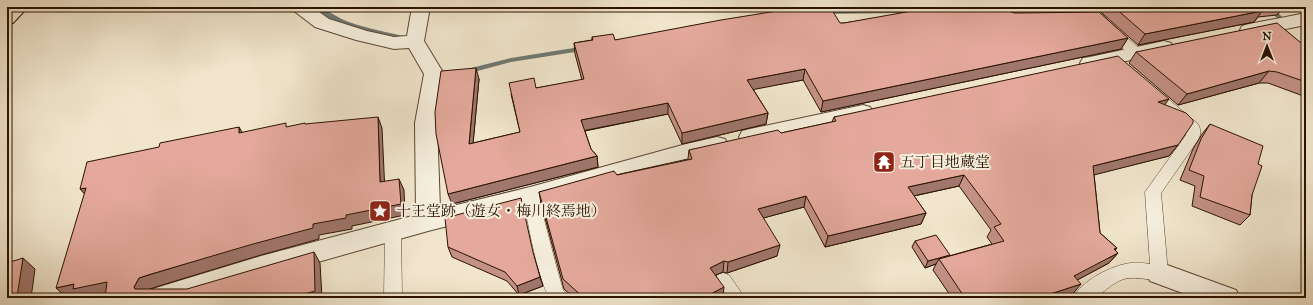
<svg xmlns="http://www.w3.org/2000/svg" width="1313" height="305" font-family="'IM FELL Great Primer','Noto Serif JP',serif">
<rect width="100%" height="100%" fill="#f1e6cd"/>
<filter id="stains"><feTurbulence type="fractalNoise" baseFrequency=".005" numOctaves="4"/><feColorMatrix values="0 0 0 0 .2 0 0 0 0 .09 0 0 0 0 .02 0 0 0 .5 -.17"/></filter>
<radialGradient id="worn" r=".72"><stop offset=".6" stop-color="#630" stop-opacity="0"/><stop offset="1" stop-color="#630" stop-opacity=".3"/></radialGradient>
<g fill="none" stroke-linecap="round" stroke-linejoin="round">
<g fill="#6f7972" fill-rule="evenodd">
<path d="M 312,7 C 325,7 337,18 349,22 C 368,29 388,32 407,37 L 408,39 L 405,41 C 377,34 333,29 312,7 Z"/>
<polygon points="1266,7 1273,7 1282,17 1281,18 1277,18"/>
<polygon points="898,9 914,11 917,13 914,15 898,13 822,14 819,12 822,10"/>
<polygon points="586,46 588,46 589,48 588,50 511,62 466,74 462,72 463,70 511,58"/>
</g>
<g stroke="#5c4733" stroke-width="1">
<g id="service">
<polygon points="1086,7 1098,7 1102,15 1141,50 1143,53 1141,56 1136,57 1131,56 1092,20"/>
<path d="M 1151,87 L 1156,89 L 1198,124 C 1201,129 1201,135 1198,140 L 1161,193 L 1168,273 L 1165,278 C 1152,283 1138,275 1124,279 C 1113,282 1105,292 1095,297 C 1090,300 1079,298 1073,298 C 1081,281 1112,265 1131,263 C 1137,262 1144,263 1150,264 L 1145,192 L 1186,135 L 1186,130 L 1146,95 L 1144,92 L 1146,89 Z"/>
<path d="M 530,190 L 536,192 L 538,196 L 557,269 L 563,290 L 569,298 L 549,298 C 535,269 530,228 522,196 L 524,192 Z"/>
<polygon points="393,223 399,225 401,230 402,298 384,298 385,230 387,225"/>
<polygon points="723,273 729,275 745,298 726,298 714,280 717,275"/>
</g>
</g>
<g stroke="#5c4733" stroke-width="2">
<g id="minor">
<polygon points="291,7 312,7 329,19 367,31 394,37 407,36 412,7 430,7 424,41 444,74 437,123 440,209 530,187 686,144 717,137 725,139 728,145 725,151 686,160 530,205 428,231 261,278 196,298 146,298 150,290 159,287 261,256 416,215 415,123 424,74 409,48 394,49 356,40 315,27 294,11"/>
<polygon points="1306,13 1306,25 1249,36 1242,34 1240,30 1242,26 1249,24"/>
<polygon points="1164,41 1171,43 1174,47 1171,51 1090,69 1083,68 1080,63 1083,58 1090,57"/>
<polygon points="863,105 870,107 873,112 870,117 750,145 742,143 739,137 742,131 750,129"/>
<polygon points="1159,262 1236,290 1240,298 1196,298 1150,281 1146,273 1150,265"/>
</g>
</g>
<g stroke="#2b1200" stroke-width="2">
<polygon id="primary" points="9,7 28,7 13,23 7,25 7,9"/>
</g>
<use href="#service" fill="#f6efde" fill-rule="evenodd"/>
<use href="#minor" fill="#f6efde" fill-rule="evenodd"/>
<use href="#primary" fill="#f1e6cd" fill-rule="evenodd"/>
</g>
<g fill="#c49186" stroke="#2b1200">
<polygon points="967,7 1090,7 1087,12 1128,38 1121,49 821,112 803,80 753,89 768,113 766,124 682,144 668,114 585,131 591,149 597,156 598,167 452,204 479,79 473,143 520,132 511,94 536,88 582,80 575,54 574,43 592,40 592,37 615,40 844,23 931,10"/>
<polygon points="1099,7 1284,7 1277,15 1258,17 1254,22 1138,45 1103,14"/>
<polygon points="1306,47 1306,97 1268,83 1259,83 1178,105 1129,63 1136,52"/>
<polygon points="1165,105 1178,145 1169,156 1094,174 1100,233 1117,248 1115,250 1118,253 1109,263 1077,280 1072,295 1062,298 952,298 933,270 936,264 925,268 912,247 915,241 949,256 992,244 987,237 991,230 959,186 914,196 926,213 921,224 825,247 804,207 763,218 777,256 727,273 723,272 716,275 723,297 721,298 574,298 564,289 541,203 539,192 688,159 689,150 781,133 832,122 834,117"/>
<polygon points="1210,124 1258,164 1252,195 1250,215 1240,225 1192,206 1195,186 1180,180 1193,149 1202,134"/>
<polygon points="448,247 533,253 543,286 519,295 507,281 452,257"/>
</g>
<g fill="#a0766d" stroke="#2b1200">
<polygon points="1008,7 1012,7 1010,13 1005,14"/>
<polygon points="1262,11 1254,22 1138,45 1145,34"/>
<polygon points="1128,38 1121,49 821,112 823,101"/>
<polygon points="476,68 479,79 472,155 469,144"/>
<polygon points="805,69 803,80 746,91 747,80"/>
<polygon points="1269,71 1259,83 1178,105 1187,94"/>
<polygon points="1169,99 1161,110 1158,102"/>
<polygon points="668,103 668,114 582,131 581,120"/>
<polygon points="768,113 766,124 682,144 682,133"/>
<polygon points="378,117 382,128 385,193 380,182"/>
<polygon points="239,127 246,139 239,133"/>
<polygon points="1178,145 1169,156 1086,177 1093,166"/>
<polygon points="597,156 598,167 452,204 448,194"/>
<polygon points="964,175 959,186 904,198 908,187"/>
<polygon points="399,179 404,190 405,215 352,226 352,229 319,235 319,239 261,255 159,286 150,289 145,297 135,289 134,287 139,278 313,224 346,215"/>
<polygon points="86,188 91,201 80,189"/>
<polygon points="806,196 804,207 756,220 758,209"/>
<polygon points="926,213 921,224 825,247 828,236"/>
<polygon points="780,245 777,256 727,273 728,262"/>
<polygon points="1117,248 1109,258 1118,253 1109,263 1066,286 1074,276"/>
<polygon points="314,252 320,263 322,298 290,298"/>
<polygon points="950,255 947,261 939,259 936,264 925,268 928,261"/>
<polygon points="23,258 35,269 31,298 15,298"/>
<polygon points="724,261 723,272 709,278 710,268"/>
<polygon points="540,277 543,286 519,295 517,286"/>
<polygon points="107,282 118,292 91,298 83,298 81,296 71,298 67,298 56,288 74,284"/>
<polygon points="1081,284 1072,295 1062,298 1038,298"/>
<polygon points="724,287 723,297 721,298 703,298"/>
</g>
<g fill="#e4a99c" stroke="#2b1200">
<polygon points="802,7 830,7 840,23 844,23 929,8 931,10 967,7 1008,7 1008,8 1011,12 1015,13 1099,12 1128,38 823,101 805,69 747,80 768,113 682,133 668,103 581,120 591,149 597,156 448,194 436,134 435,112 441,71 476,68 469,144 520,132 509,83 534,78 536,88 584,79 574,43 593,40 592,37 613,34 615,40 721,20"/>
<polygon points="1114,7 1257,7 1262,11 1145,34"/>
<polygon points="1277,23 1306,47 1306,62 1305,62 1306,63 1306,82 1277,72 1269,71 1187,94 1136,52"/>
<polygon points="1118,56 1169,99 1158,102 1186,113 1193,120 1193,123 1178,145 1093,166 1100,233 1117,248 1114,249 1118,253 1074,276 1081,284 1038,298 999,298 998,296 992,298 965,298 939,259 1004,241 994,227 1001,224 964,175 908,187 926,213 828,236 806,196 758,209 780,245 728,262 724,261 710,268 724,287 703,298 584,298 563,279 539,192 614,171 617,175 692,159 689,150 778,130 781,133 836,121 834,117"/>
<polygon points="378,117 380,182 399,179 401,204 346,215 346,218 313,224 313,228 253,244 148,275 139,278 134,287 135,289 187,289 314,252 315,291 290,298 105,298 107,282 73,289 74,284 56,288 86,188 80,189 87,162 159,147 160,143 239,127 239,133 286,123 286,127 305,123 305,124"/>
<polygon points="1210,124 1263,146 1258,164 1262,166 1252,195 1250,215 1200,197 1204,176 1189,170 1201,139"/>
<polygon points="521,198 533,252 540,277 517,286 505,272 448,247 445,218"/>
<polygon points="936,235 950,255 928,261 915,241"/>
<polygon points="23,258 17,297 15,298 7,298 7,263"/>
</g>
<defs>
<g id="temple-square" transform="scale(1.15)"><rect x="-9" y="-9" width="18" height="18" rx="4" fill="#8f2418" stroke="#f6efde"/><path d="M0-6L5-2H3V0L6.5 2.5H4V6H1.5V3h-3V6H-4V2.5H-6.5L-3 0V-2H-5Z" fill="#fff"/></g>
<g id="sight-square" transform="scale(1.15)"><rect x="-9" y="-9" width="18" height="18" rx="4" fill="#8f2418" stroke="#f6efde"/><path d="M0-6L1.8-2.2L6-1.7L2.9 1.2L3.7 5.4L0 3.3L-3.7 5.4L-2.9 1.2L-6-1.7L-1.8-2.2Z" fill="#fff"/></g>
</defs>
<g fill-rule="evenodd">
<use href="#temple-square" x="884" y="162"/>
<use href="#sight-square" x="380" y="211"/>
</g>
<g text-anchor="middle" dominant-baseline="central" stroke-width="4" stroke-linejoin="round" paint-order="stroke">
<g font-size="15" fill="#2b1200" stroke="#f6efde" text-anchor="start">
<text x="900" y="162">五丁目地蔵堂</text>
<text x="396" y="211">十王堂跡（遊女・梅川終焉地）</text>
</g>
</g>
<rect width="1313" height="305" fill="none" stroke="#f1e6cd" stroke-width="24"/>
<rect x="8" y="8" width="1297" height="289" fill="none" stroke="#2b1200" stroke-width="2"/>
<rect x="12" y="12" width="1289" height="281" fill="none" stroke="#2b1200"/>
<g transform="translate(1267 46)" stroke="#f6efde" stroke-width="3" paint-order="stroke">
<path d="M0-3L7 15L0 10L-7 15Z" fill="#2b1200"/>
<text y="-6" font-size="11" font-weight="bold" text-anchor="middle" fill="#2b1200">N</text>
</g>
<rect width="100%" height="100%" filter="url(#stains)"/>
<rect width="100%" height="100%" fill="url(#worn)"/>
</svg>
